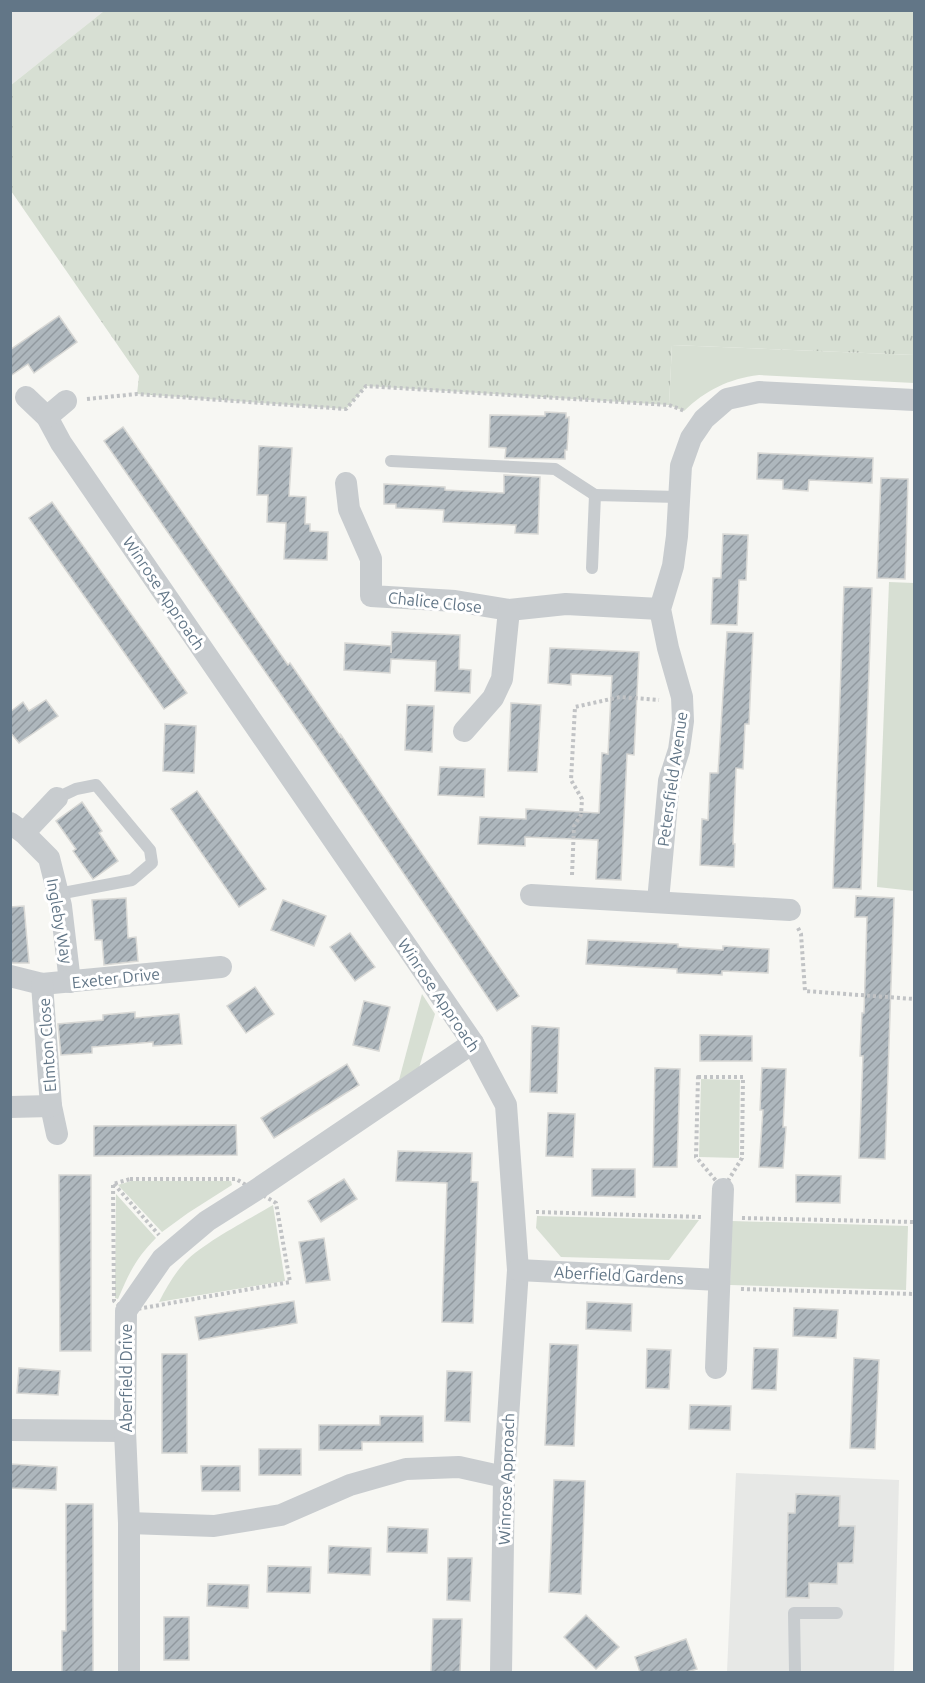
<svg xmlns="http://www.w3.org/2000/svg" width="925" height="1683" font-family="Ubuntu,sans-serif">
<defs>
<pattern id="park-tufts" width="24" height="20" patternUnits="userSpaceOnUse" patternTransform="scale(1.5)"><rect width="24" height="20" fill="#d7dfd3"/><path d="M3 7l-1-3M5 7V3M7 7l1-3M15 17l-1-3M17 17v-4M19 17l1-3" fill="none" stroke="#b2b9b1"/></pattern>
<pattern id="building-hatch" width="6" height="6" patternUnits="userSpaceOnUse" patternTransform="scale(1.5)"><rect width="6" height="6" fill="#aeb7bd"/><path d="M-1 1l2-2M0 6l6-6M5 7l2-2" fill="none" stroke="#91999f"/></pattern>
</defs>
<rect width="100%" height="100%" fill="#f7f7f3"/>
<g fill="#e7e8e6">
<polygon points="11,11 104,11 11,85"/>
<polygon points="736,1473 899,1480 894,1672 727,1672"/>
</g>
<g fill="#d7dfd3">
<path d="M 672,345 L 914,355 L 914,383 L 759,375 C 728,379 706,390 684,411 L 669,405 Z"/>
<polygon points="889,582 914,583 914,891 877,887"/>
<polygon points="422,994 435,1014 419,1068 399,1080"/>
<polygon points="701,1079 740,1080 739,1158 699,1157"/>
<polygon points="131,1181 231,1181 232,1185 188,1213 162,1232 118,1185"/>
<path d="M 116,1194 L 156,1238 C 136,1258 129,1273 118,1299 L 115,1298 Z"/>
<path d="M 273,1205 L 285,1281 L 159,1302 C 166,1288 174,1274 185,1262 C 205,1242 248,1220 273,1205 Z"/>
<polygon points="537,1216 699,1220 669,1260 561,1257 536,1228"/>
<polygon points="732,1221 908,1226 906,1290 730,1285"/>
</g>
<polygon fill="url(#park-tufts)" points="104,11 914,11 914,355 672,345 669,405 366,386 346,409 137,394 139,376 11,191 11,85"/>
<g fill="url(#building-hatch)" stroke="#d8d8d5" stroke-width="1.5">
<polygon points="59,316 77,342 34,373 28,364 10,376 10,350"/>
<polygon points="545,412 566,413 566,418 569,417 567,450 565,450 565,459 505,458 506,448 489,447 490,415 545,416"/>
<polygon points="123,427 288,665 290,663 341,737 341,735 519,996 497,1011 315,743 104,441"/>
<polygon points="259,446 292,448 289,496 306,497 305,524 310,524 310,531 328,532 327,560 284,559 286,523 267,522 268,495 257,495"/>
<polygon points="758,453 873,458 872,483 809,480 808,491 783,489 783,480 757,479"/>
<polygon points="504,475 540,477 538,534 515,533 516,525 443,522 444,510 396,508 396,504 384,504 384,484 445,487 445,490 504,493"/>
<polygon points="881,478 908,479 905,579 877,578"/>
<polygon points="52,502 187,693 164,709 29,518"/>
<polygon points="723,534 748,535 746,580 739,580 737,625 711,624 713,578 721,578"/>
<polygon points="844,587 872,588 861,889 833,888"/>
<polygon points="392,632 460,635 459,669 471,670 470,693 435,691 436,661 391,659 390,673 344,670 345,643 391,646 391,653"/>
<polygon points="727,632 753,633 749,724 745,724 743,769 736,768 733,844 735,844 734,867 700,865 702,819 708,820 710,773 718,773"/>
<polygon points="550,648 639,652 634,755 627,754 621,880 596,879 598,840 525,837 525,846 478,844 480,817 526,819 526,809 599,813 602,753 608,754 612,676 571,674 571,685 548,683"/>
<polygon points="46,700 58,716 19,743 10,732 10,712 23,702 29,711"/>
<polygon points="511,703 541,705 537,772 508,771"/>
<polygon points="407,705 434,706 432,752 405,750"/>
<polygon points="165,724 196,726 194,773 163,771"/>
<polygon points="440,767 485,769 484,797 438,795"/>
<polygon points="197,791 266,889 239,907 171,809"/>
<polygon points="82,802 102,831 99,833 118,861 93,879 73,851 76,849 56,821"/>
<polygon points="856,896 894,898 885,1159 859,1158 863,1056 860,1056 861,1034 862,1013 864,1013 867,917 855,917"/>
<polygon points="126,898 128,938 136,937 138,961 104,965 102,940 95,940 92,900"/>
<polygon points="283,900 326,916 314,946 271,930"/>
<polygon points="24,906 29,963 10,963 10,907"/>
<polygon points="350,933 375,967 355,981 330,947"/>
<polygon points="588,940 678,944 678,947 723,950 723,946 769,949 768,973 722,971 722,975 677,973 677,969 586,964"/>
<polygon points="255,987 274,1014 246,1033 227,1006"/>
<polygon points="364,1001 390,1007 379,1051 353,1045"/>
<polygon points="135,1012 135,1018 179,1014 182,1044 153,1046 153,1042 92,1047 92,1053 61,1055 58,1024 103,1020 103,1015"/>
<polygon points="532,1026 559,1028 557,1093 530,1092"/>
<polygon points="700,1035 752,1036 752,1061 700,1061"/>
<polygon points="347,1064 359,1085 274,1138 261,1118"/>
<polygon points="655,1068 680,1069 677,1167 653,1167"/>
<polygon points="762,1068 786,1069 783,1127 786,1127 783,1168 759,1167 763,1110 760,1110"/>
<polygon points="548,1113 575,1114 573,1157 546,1156"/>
<polygon points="236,1125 237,1155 94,1156 94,1126"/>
<polygon points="398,1151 472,1153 471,1182 478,1182 473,1323 442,1322 447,1183 396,1181"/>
<polygon points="592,1169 635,1169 635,1197 592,1196"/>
<polygon points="59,1175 91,1175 91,1351 60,1351"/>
<polygon points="796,1175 841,1176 840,1203 796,1202"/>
<polygon points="344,1179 357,1199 321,1222 308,1201"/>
<polygon points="324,1238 330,1280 306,1283 299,1242"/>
<polygon points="294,1301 297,1323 199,1340 195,1317"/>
<polygon points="587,1302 632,1304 631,1331 586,1329"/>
<polygon points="794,1308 838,1310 836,1338 793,1336"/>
<polygon points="550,1344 578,1345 574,1446 545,1445"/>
<polygon points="754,1348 778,1349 776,1390 752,1389"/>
<polygon points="647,1349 671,1350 669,1389 646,1388"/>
<rect x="162" y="1354" width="25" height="99"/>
<polygon points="854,1358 879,1360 875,1449 850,1448"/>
<polygon points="19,1368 60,1371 58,1395 17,1393"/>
<polygon points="447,1371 472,1372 470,1422 445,1421"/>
<polygon points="690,1405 731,1406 730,1430 689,1429"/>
<polygon points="380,1416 423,1416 423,1442 362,1442 362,1450 319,1450 319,1425 380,1425"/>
<rect x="259" y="1449" width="42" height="26"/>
<polygon points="10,1464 57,1467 56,1490 10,1488"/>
<polygon points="201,1466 240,1466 240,1491 202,1491"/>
<polygon points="554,1480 585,1481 581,1594 549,1592"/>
<polygon points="796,1494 840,1496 839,1526 855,1526 853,1563 838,1563 837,1584 809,1583 809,1598 786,1597 788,1513 795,1513"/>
<polygon points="66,1504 93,1504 93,1672 62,1672 62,1631 66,1631"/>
<polygon points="388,1527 428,1529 427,1553 387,1552"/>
<polygon points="329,1546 371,1548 370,1575 328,1573"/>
<polygon points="448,1558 472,1558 470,1601 447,1600"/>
<polygon points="268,1566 311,1567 310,1593 267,1592"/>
<polygon points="208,1584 249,1585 248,1608 207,1606"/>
<polygon points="586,1615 619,1647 596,1669 564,1637"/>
<rect x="164" y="1617" width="25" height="43"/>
<polygon points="433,1619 462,1619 460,1672 431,1672"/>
<polygon points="686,1639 697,1669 687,1672 640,1672 635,1657"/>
</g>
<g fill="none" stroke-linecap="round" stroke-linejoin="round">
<g stroke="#c1c3c5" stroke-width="4" stroke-dasharray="3 3" stroke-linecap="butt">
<polyline points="87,399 137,394 346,409 366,386 669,405 685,411"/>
<polyline points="572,875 574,826 581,815 582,799 571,780 575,707 620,697 659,700"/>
<polyline points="798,928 801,934 805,991 914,999"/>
<polygon points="698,1077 743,1077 742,1158 723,1189 696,1157"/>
<polygon points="130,1179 236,1179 276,1203 290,1282 126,1311 114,1301 113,1184"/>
<polyline points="114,1184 159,1235"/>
<polyline points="536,1212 702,1217"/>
<polyline points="742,1218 914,1222"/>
<polyline points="741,1289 914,1294"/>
</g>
<g stroke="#c8cccf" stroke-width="12">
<polyline points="391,461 555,469 595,495"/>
<polyline points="592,568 595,495 678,497"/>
<polyline points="57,798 76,789 96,785 150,850 152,863 132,880 58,894"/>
<polyline points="795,1672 794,1613 837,1613"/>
</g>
<g stroke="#c8cccf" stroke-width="22">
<polyline points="26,397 47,417 61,443 473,1043 506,1105 518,1270 504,1477 501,1672"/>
<polyline points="47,417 66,401"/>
<polyline points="346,483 349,509 371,559 371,596 455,601 509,610 566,604 660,609"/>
<polyline points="464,731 493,698 502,679 509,610"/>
<polyline points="10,823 24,833 49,858 61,906 70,982"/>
<polyline points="24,833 57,798"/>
<polyline points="531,895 790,910"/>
<polyline points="658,901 669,781 679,750 683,721 682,697 668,648 660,609 673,566 677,536 681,466 691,438 704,419 727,399 759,392 914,400"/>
<polyline points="10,976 42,984 221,967"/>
<polyline points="42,984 51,1106 57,1134"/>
<polyline points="10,1107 51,1106"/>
<polyline points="518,1270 719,1280"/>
<polyline points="716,1368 723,1189"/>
<polyline points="10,1430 125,1431"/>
<polyline points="129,1523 214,1526 281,1515 350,1485 406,1469 459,1467 504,1477"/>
<polyline points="129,1672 129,1523 125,1431 126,1311 162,1259 207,1221 256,1190 473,1043"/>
</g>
</g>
<g text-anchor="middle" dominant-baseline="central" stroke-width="6" stroke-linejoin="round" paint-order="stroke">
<g font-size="16" fill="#627687" stroke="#fff">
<text transform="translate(164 593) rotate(56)">Winrose Approach</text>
<text transform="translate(435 602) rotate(6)">Chalice Close</text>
<text transform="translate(672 779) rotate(-82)">Petersfield Avenue</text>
<text transform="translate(60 921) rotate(80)">Ingleby Way</text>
<text transform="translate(116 978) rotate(-6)">Exeter Drive</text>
<text transform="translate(439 995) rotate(56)">Winrose Approach</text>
<text transform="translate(47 1045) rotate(-94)">Elmton Close</text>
<text transform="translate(619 1275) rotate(3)">Aberfield Gardens</text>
<text transform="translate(126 1378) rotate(-90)">Aberfield Drive</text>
<text transform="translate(506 1479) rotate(-88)">Winrose Approach</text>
</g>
</g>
<rect width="925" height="1683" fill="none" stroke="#627687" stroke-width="24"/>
</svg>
